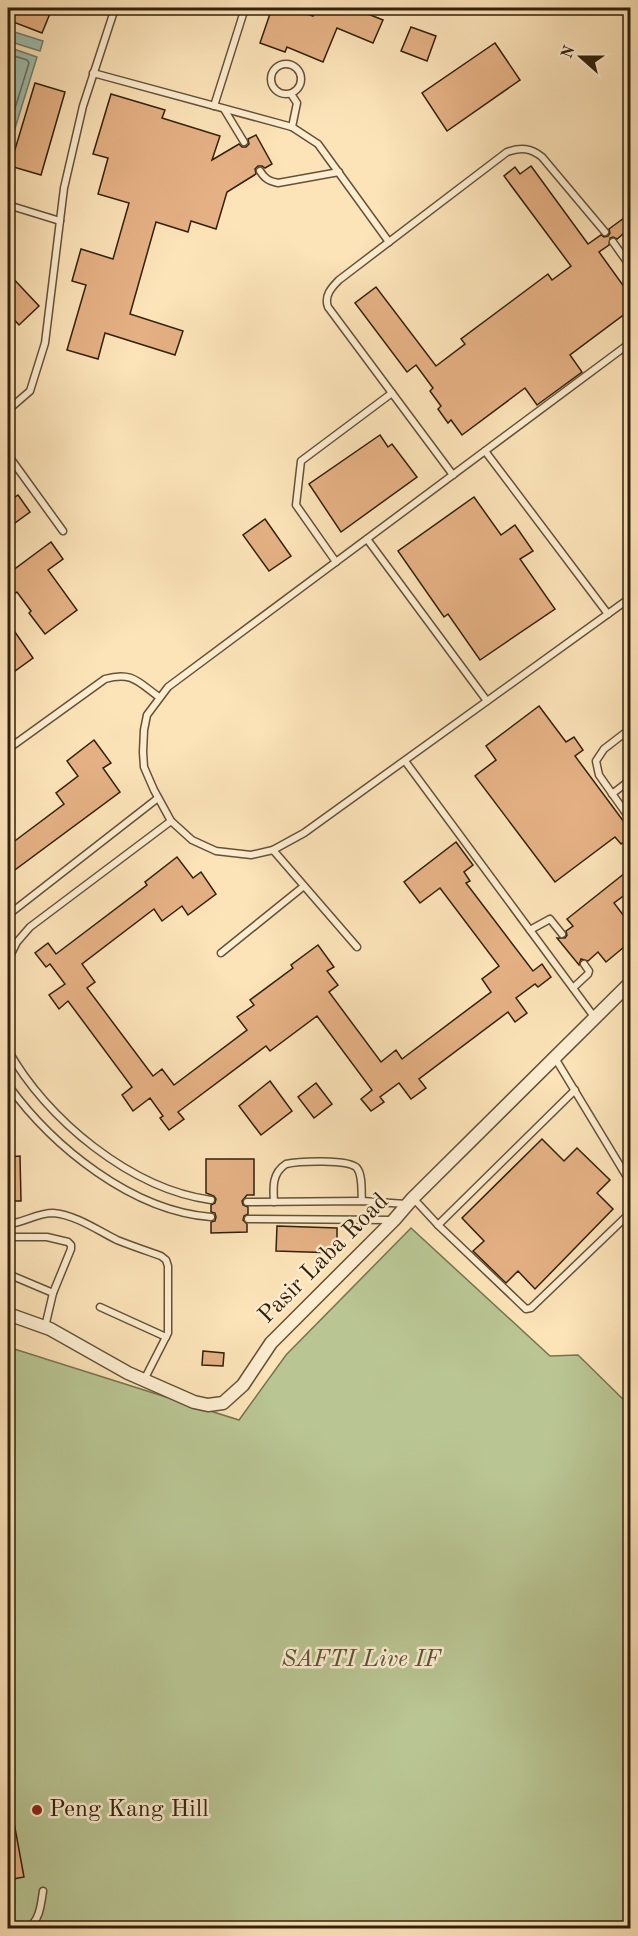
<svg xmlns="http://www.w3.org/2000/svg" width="638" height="1936" font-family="'Old Standard TT',serif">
<rect width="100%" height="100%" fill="#fce3b8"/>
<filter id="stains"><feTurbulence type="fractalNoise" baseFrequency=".00333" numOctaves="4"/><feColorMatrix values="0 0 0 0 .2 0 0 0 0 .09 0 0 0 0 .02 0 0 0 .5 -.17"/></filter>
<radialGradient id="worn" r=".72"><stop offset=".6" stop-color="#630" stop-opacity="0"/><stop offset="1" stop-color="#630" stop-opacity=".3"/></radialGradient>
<polygon fill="#b9c593" stroke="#76734f" stroke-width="1.5" points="411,1228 550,1356 578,1355 630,1406 630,1928 8,1928 8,1347 239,1420 286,1355"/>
<g fill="#9fbeae" stroke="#737f6d" stroke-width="1.5">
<polygon points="8,30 43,41 40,51 8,41"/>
<polygon points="8,47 37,57 8,151"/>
</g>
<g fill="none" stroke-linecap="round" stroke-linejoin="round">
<polyline stroke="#68705c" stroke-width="1.5" points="8,54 27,60 29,63 8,131"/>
</g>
<g fill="#e5b184" stroke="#32210b" stroke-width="1.5">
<polygon points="8,8 43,8 51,11 42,33 8,20"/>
<polygon points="272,8 289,8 313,16 317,8 353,8 383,20 373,43 337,28 323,62 287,47 285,52 260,43"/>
<polygon points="411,27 436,36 427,61 401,51"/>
<polygon points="495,43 520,80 447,131 422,93"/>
<polygon points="35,83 65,92 41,175 10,166"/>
<polygon points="111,94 165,110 162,118 220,136 212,160 239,144 242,147 246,147 249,144 248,139 256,135 272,164 265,168 262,166 258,166 255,169 256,174 227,192 216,229 191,221 188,232 156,222 130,314 183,331 175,355 105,333 98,359 67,350 86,285 72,281 81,249 113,259 129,203 98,194 108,158 93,154"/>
<polygon points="531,166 588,244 601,235 604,237 608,236 610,233 609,229 624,218 630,226 630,228 617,239 613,237 610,238 609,245 599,252 630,295 630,310 570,355 582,372 537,405 525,388 462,435 451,420 448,423 438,409 441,406 430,391 433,388 416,365 407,372 355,303 376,287 436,366 465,344 461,339 548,274 552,280 571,266 504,176 515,167 520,174"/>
<polygon points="8,273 39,306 19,325 8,313"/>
<polygon points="380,435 388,447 392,444 417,477 341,532 309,484"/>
<polygon points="18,495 30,512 8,528 8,502"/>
<polygon points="474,497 501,535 515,525 533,551 520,559 555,609 480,660 448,614 444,617 398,551"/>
<polygon points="265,519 291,556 269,571 243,535"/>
<polygon points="51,542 63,559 48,570 77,610 45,634 29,613 31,611 17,592 8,599 8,574"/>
<polygon points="8,622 33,658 8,676"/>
<polygon points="539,706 566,742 574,737 583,750 575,756 630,830 630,837 621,844 615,837 555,882 475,776 496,760 486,746"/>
<polygon points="94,740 111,763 103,768 120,792 8,875 8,846 64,804 56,793 78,776 67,761"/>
<polygon points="456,842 473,865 464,872 470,881 466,883 533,971 542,964 551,977 538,987 535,984 516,998 527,1013 515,1022 508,1012 419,1079 426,1088 411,1099 399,1083 380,1097 384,1102 371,1111 361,1099 372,1090 317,1016 270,1051 266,1046 178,1112 184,1119 169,1130 160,1118 163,1116 150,1098 133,1111 122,1095 132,1087 68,1001 59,1009 49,995 65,984 50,964 46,967 35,953 48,943 56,954 147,885 145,882 177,857 193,878 201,872 216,894 188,915 182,906 162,921 154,909 82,964 95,982 87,988 153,1076 162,1069 174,1085 247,1030 237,1017 254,1005 250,1000 293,968 291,965 318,945 334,967 327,971 338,985 329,992 381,1062 396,1050 402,1059 491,992 482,979 499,966 440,888 420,903 404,882"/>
<polygon points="630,869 630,891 614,903 630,924 630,942 606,962 598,952 588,961 581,959 579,965 557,938 565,938 567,935 566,931 573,926 567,919"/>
<polygon points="270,1081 292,1111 261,1135 239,1106"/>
<polygon points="316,1083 332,1104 314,1118 298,1097"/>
<polygon points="542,1139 564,1161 577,1148 610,1180 597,1193 613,1209 535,1289 518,1271 506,1283 473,1251 484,1241 462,1218"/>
<polygon points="20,1156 21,1201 8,1201 8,1157"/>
<polygon points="206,1159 254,1159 254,1195 247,1195 242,1201 243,1205 248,1207 248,1214 244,1216 243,1220 247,1224 247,1232 211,1233 211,1222 215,1221 216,1217 215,1213 211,1212 211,1205 215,1203 216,1199 214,1196 206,1193"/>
<polygon points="277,1226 337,1228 337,1253 276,1251"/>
<polygon points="203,1351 224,1353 223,1366 202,1365"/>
<polygon points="13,1817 24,1877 8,1880 8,1818"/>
</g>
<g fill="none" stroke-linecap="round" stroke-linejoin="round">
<g stroke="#645236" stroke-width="9">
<g id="lane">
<circle cx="286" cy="79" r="15"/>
<polyline points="93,73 292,127 318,144 389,242"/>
<polyline points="291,94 297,103 292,127"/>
<polyline points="214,106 245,8"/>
<polyline points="224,109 244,142"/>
<path d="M 260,171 C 265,179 269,181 278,183 L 339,172"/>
<polyline points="8,205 60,221"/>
<polyline points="613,242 630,266"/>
<polyline points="630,343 168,687 147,715 144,730 143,752 144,767 154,790 171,821 192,840 216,851 251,855 273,850 304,833 630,598"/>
<polyline points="8,410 30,391 45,343 64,188 83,106 115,8"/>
<polyline points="485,451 608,614"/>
<polyline points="8,455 63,531"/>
<path d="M 453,475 L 328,307 C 324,296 331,288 339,280 L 507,152 C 521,147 531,148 542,157 L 605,232"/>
<polyline points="367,539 487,701"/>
<polyline points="336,562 296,505 301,461 392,393"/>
<polyline points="630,729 604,749 596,761 599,775 630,819"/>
<path d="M 8,749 L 105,679 C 132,671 138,682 159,697"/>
<polyline points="405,761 595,1018"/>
<polyline points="612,794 630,780"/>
<polyline points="273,850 357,947"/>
<polyline points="8,915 158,798"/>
<polyline points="530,930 550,919 562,934"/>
<polyline points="221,953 304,886"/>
<polyline points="8,960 17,942 30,927 171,821"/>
<polyline points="573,988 588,974 589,971 584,964"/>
<path d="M 8,1050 C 46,1119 131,1189 211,1200"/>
<polyline points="555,1058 630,1182"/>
<path d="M 8,1085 C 53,1147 132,1211 211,1217"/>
<polyline points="413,1198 438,1225 526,1309 531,1308 630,1213"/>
<polyline points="247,1202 362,1201 406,1204"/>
<path d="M 274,1202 C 273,1187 272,1173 286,1164 C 299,1161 349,1159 357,1168 C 363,1176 361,1191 362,1201"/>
<polyline points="248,1219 394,1220"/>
<path d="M 8,1224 C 23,1223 37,1213 53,1213 C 76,1215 97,1230 117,1240 C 132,1246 147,1251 161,1256 L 166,1260 L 168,1266 L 168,1333 L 144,1380"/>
<polyline points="438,1225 575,1090"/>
<polyline points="8,1237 47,1237 68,1242 71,1245 71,1249 53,1293 45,1327"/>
<polyline points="8,1274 53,1293"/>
<polyline points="100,1307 166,1337"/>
<path d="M 28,1928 C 40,1920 41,1904 43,1891"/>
</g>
</g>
<g stroke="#645236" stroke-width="15">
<polyline id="street" points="8,1314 50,1329 128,1373 194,1402 208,1405 223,1403 243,1385 271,1343 394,1220 413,1198 630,983"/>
</g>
<use href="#lane" stroke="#fdedd1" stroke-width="6"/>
<use href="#street" stroke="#fdedd1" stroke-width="12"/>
</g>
<circle fill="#8f2418" stroke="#fdedd1" stroke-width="2" cx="37" cy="1810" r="6"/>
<g text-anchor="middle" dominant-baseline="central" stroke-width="5" stroke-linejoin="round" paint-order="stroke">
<g font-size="24" fill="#32210b" stroke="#fdedd1">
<text transform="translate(324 1259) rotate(-45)">Pasir Laba Road</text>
</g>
<g font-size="24" font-style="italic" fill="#5a5234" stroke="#fdedd1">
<text x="361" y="1660">SAFTI Live IF</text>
</g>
<g font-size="24" fill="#32210b" stroke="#fdedd1" text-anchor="start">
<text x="49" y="1810">Peng Kang Hill</text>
</g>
</g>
<rect width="638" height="1936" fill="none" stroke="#fce3b8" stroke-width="30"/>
<rect x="9" y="9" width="620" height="1918" fill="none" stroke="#32210b" stroke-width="3"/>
<rect x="15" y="15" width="608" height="1906" fill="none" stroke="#32210b" stroke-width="1.5"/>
<g transform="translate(581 57) rotate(291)" stroke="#fdedd1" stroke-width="4.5" paint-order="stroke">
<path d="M0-4.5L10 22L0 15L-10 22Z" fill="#32210b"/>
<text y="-9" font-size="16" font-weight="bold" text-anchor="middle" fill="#32210b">N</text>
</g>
<rect width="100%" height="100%" filter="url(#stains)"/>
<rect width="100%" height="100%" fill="url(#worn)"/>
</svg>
